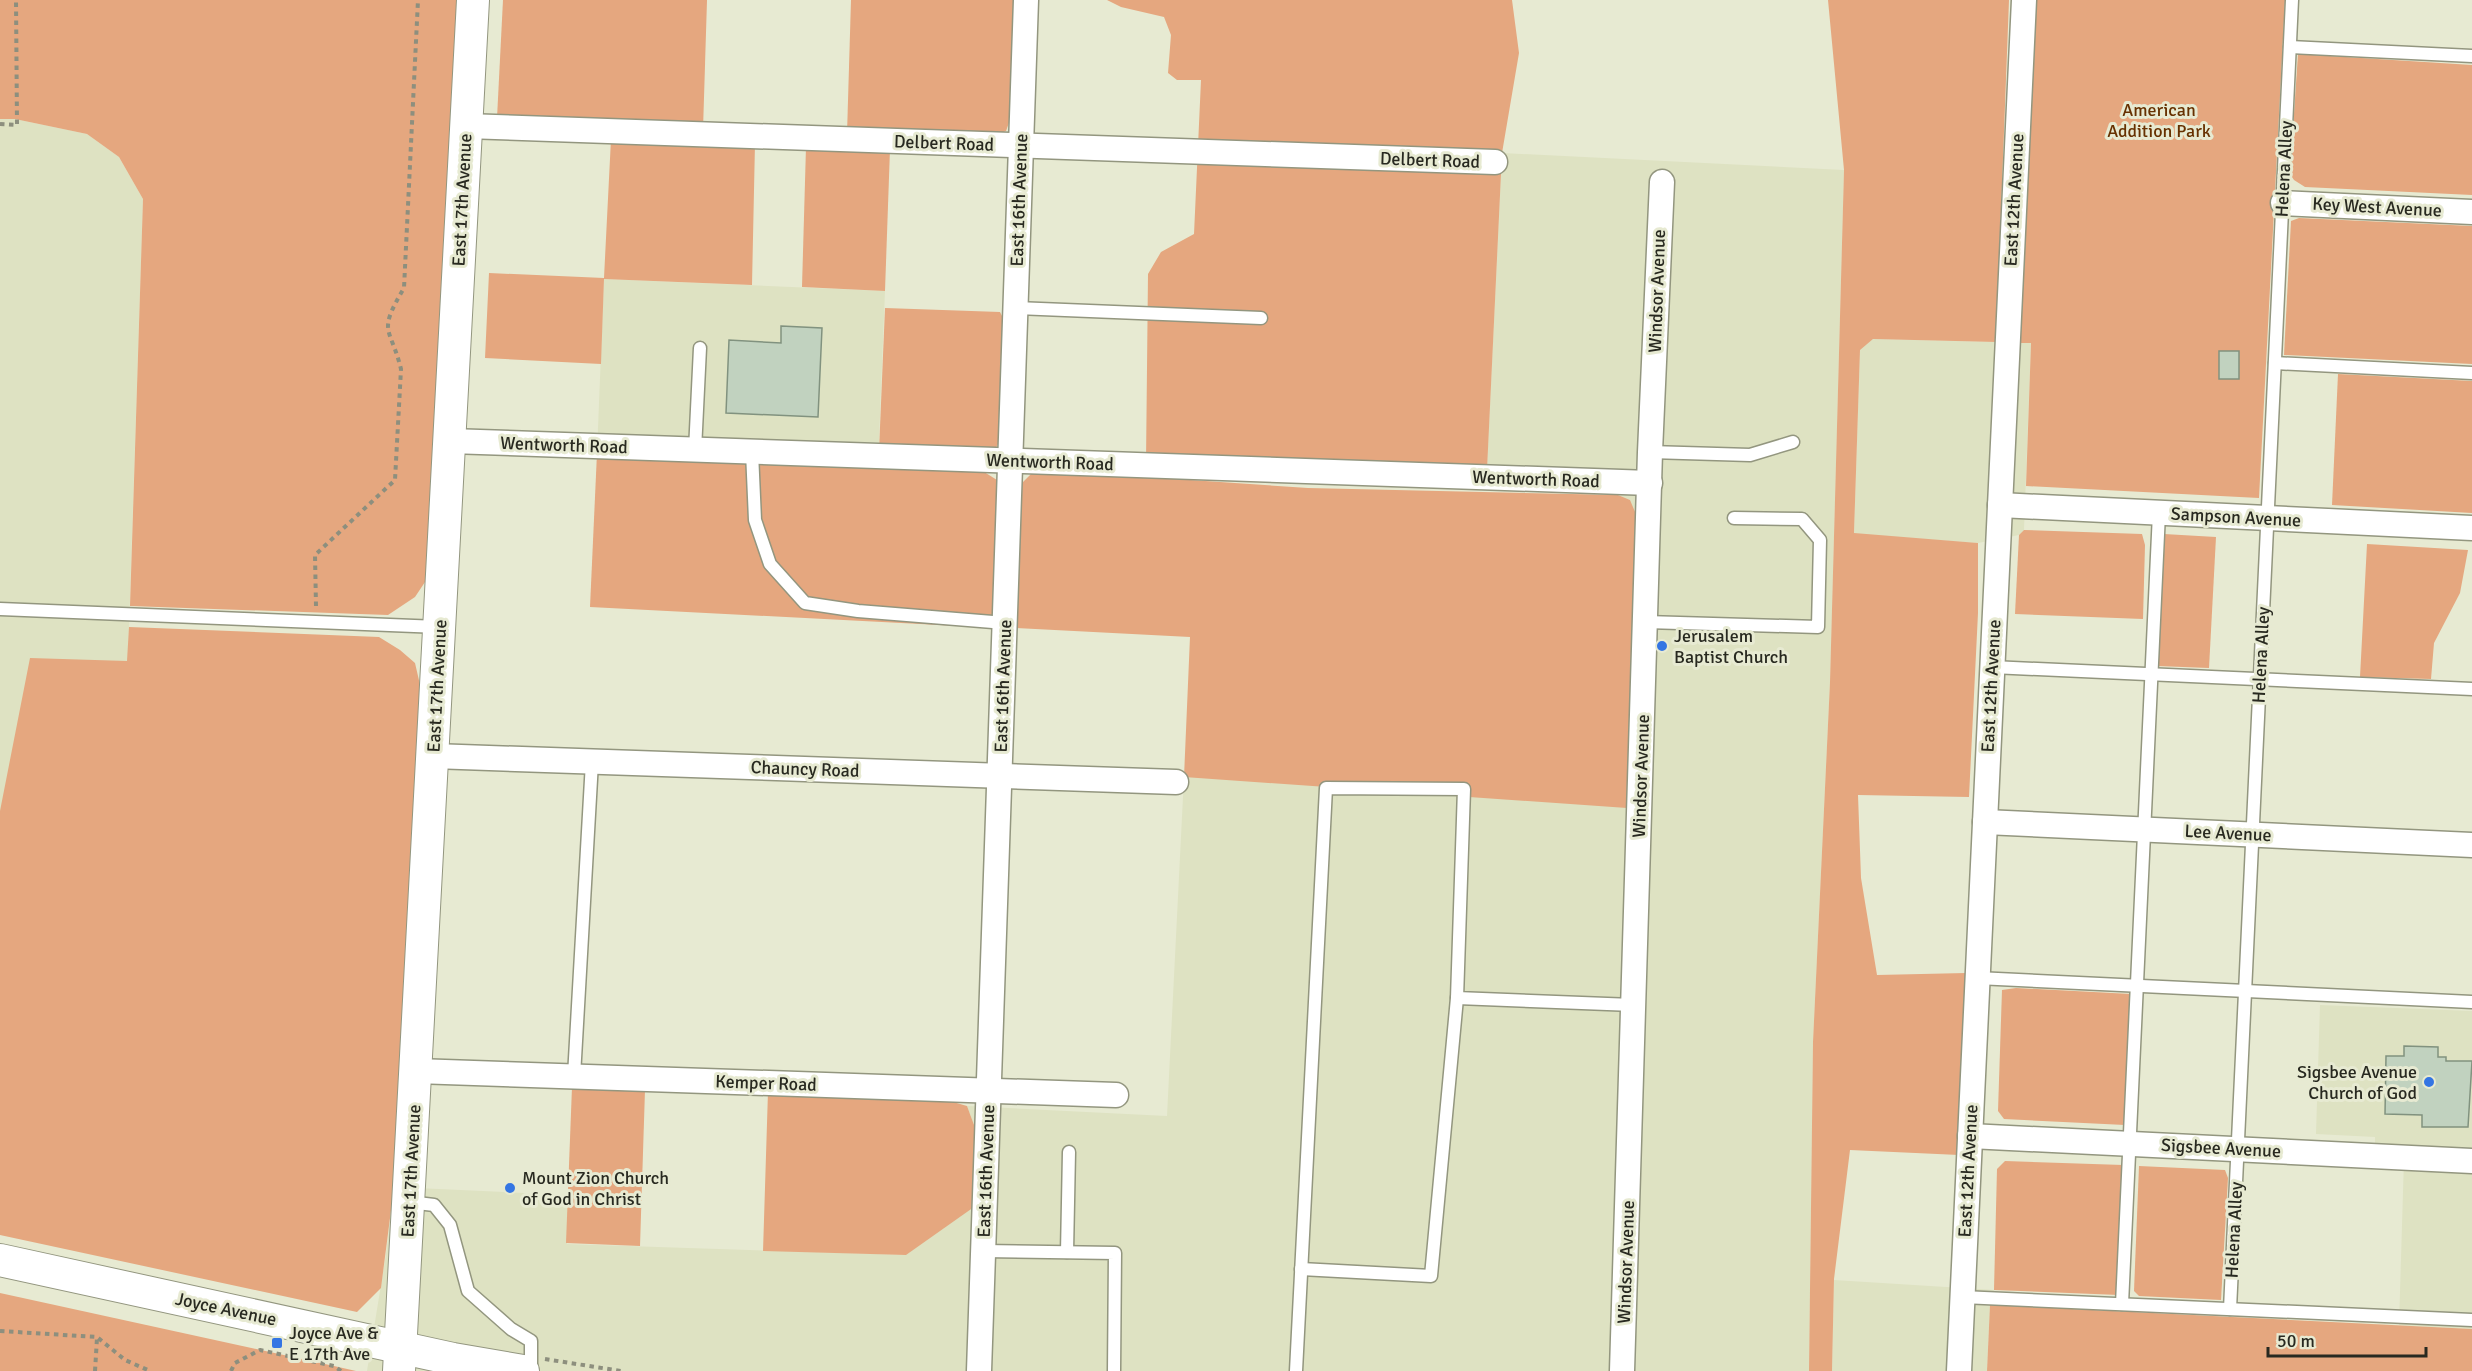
<svg xmlns="http://www.w3.org/2000/svg" width="2472" height="1371" font-family="Signika,sans-serif">
<rect width="100%" height="100%" fill="#e7ead2"/>
<g fill="#dee2c2">
<polygon points="0,119 15,119 87,134 119,157 143,199 128,661 0,811"/>
<polygon points="1502,153 1844,170 1830,682 1813,1042 1809,1371 367,1371 386,1254 394,1187 568,1195 567,1244 906,1255 977,1133 967,1106 1167,1116 1184,777 1630,500 1618,495 1486,490"/>
<polygon points="604,279 885,291 878,465 597,453"/>
<polygon points="1873,339 2031,343 2024,530 2019,535 1978,543 1854,534 1860,349"/>
<polygon points="2320,1005 2472,1011 2472,1329 2399,1325 2404,1159 2375,1157 2375,1137 2316,1134"/>
<polygon points="1834,1280 1994,1290 1990,1306 1987,1371 1832,1371"/>
</g>
<g fill="#e5a77f">
<polygon points="0,0 457,0 427,579 415,597 388,615 130,606 143,199 119,157 87,134 15,119 0,119"/>
<polygon points="503,0 707,0 703,130 497,118"/>
<polygon points="851,0 1016,0 1010,120 1006,131 991,137 847,134"/>
<polygon points="1107,0 1512,0 1519,53 1502,153 1487,470 1146,462 1148,274 1161,252 1194,234 1201,80 1177,80 1168,73 1171,35 1164,17 1121,7"/>
<polygon points="1828,0 2009,0 1996,342 1873,339 1860,350 1854,533 1978,543 1978,613 1969,797 1858,795 1861,878 1877,975 1966,973 1959,1155 1850,1150 1834,1279 1832,1371 1809,1371 1813,1042 1830,682 1844,170"/>
<polygon points="2028,0 2285,0 2259,498 2026,486 2031,343 2014,343"/>
<polygon points="2298,54 2472,65 2472,195 2305,187 2294,180 2290,174"/>
<polygon points="611,139 755,143 752,285 604,279 601,364 485,358 489,273 604,278"/>
<polygon points="806,147 890,149 885,291 802,287"/>
<polygon points="2299,218 2472,226 2472,364 2284,355 2291,221"/>
<polygon points="885,308 1000,312 1005,322 1002,436 995,450 879,451"/>
<polygon points="2338,374 2472,381 2472,513 2332,505"/>
<polygon points="597,453 981,470 997,480 1001,491 997,628 590,607"/>
<polygon points="1031,474 1146,477 1308,488 1618,495 1630,500 1638,519 1627,808 1184,777 1190,637 1015,628 1018,496 1022,483"/>
<polygon points="2024,530 2142,534 2145,545 2143,619 2015,614 2019,535"/>
<polygon points="2164,534 2216,537 2209,668 2157,666"/>
<polygon points="2367,544 2468,550 2460,593 2434,643 2431,679 2360,677"/>
<polygon points="129,627 379,637 400,650 415,663 421,689 394,1187 381,1288 357,1312 0,1235 0,811 30,658 127,661"/>
<polygon points="2016,988 2131,994 2125,1125 2004,1119 1998,1111 2002,990"/>
<polygon points="572,1087 645,1090 640,1246 566,1243"/>
<polygon points="768,1091 932,1096 967,1106 977,1133 974,1207 906,1255 763,1251"/>
<polygon points="2005,1161 2123,1165 2119,1295 1994,1290 1997,1169"/>
<polygon points="2139,1166 2225,1170 2228,1178 2221,1300 2139,1296 2134,1291"/>
<polygon points="0,1293 334,1366 356,1371 0,1371"/>
<polygon points="1990,1305 2472,1329 2472,1371 1987,1371"/>
</g>
<g fill="#c1d2bf" stroke="#81927f" stroke-width="1.5">
<polygon points="781,326 822,328 818,417 726,413 729,340 781,343"/>
<rect x="2219" y="351" width="20" height="28"/>
<polygon points="2404,1046 2438,1047 2438,1057 2446,1057 2446,1061 2472,1061 2468,1127 2422,1127 2422,1115 2385,1114 2386,1056 2404,1056"/>
</g>
<g fill="none" stroke-linecap="round" stroke-linejoin="round">
<g stroke="#93967f" stroke-width="15">
<g id="service">
<polyline points="2290,47 2472,56"/>
<polyline points="1016,308 1261,318"/>
<polyline points="2275,363 2472,373"/>
<polyline points="695,450 700,348"/>
<polyline points="752,452 755,520 770,564 805,603 858,611 1005,623"/>
<polyline points="1650,452 1750,455 1793,442"/>
<polyline points="0,609 439,627"/>
<polyline points="1646,622 1818,627 1820,540 1802,519 1734,518"/>
<polyline points="1992,667 2472,689"/>
<polyline points="1977,978 2472,1002"/>
<polyline points="574,1076 592,762"/>
<polyline points="409,1202 434,1205 450,1225 468,1291 511,1329 531,1341 531,1371"/>
<polyline points="983,1251 1115,1253 1114,1371"/>
<polyline points="1067,1252 1069,1152"/>
<polyline points="1301,1269 1431,1276 1457,998"/>
<polyline points="1962,1297 2472,1320"/>
<polyline points="2122,1304 2159,513"/>
<polyline points="2230,1309 2292,0"/>
<polyline points="1296,1371 1326,788 1464,789 1457,998 1633,1005"/>
</g>
</g>
<g stroke="#93967f" stroke-width="27">
<g id="minor">
<polyline points="466,126 1495,162"/>
<polyline points="2283,203 2472,212"/>
<polyline points="450,441 1650,483"/>
<polyline points="2000,505 2472,528"/>
<polyline points="433,756 1176,782"/>
<polyline points="1985,822 2472,845"/>
<polyline points="416,1071 1116,1095"/>
<polyline points="1970,1136 2472,1161"/>
<polyline points="979,1371 1026,0"/>
<polyline points="1622,1371 1650,452 1662,182"/>
<polyline points="1959,1371 2024,0"/>
</g>
</g>
<g stroke="#93967f" stroke-width="34">
<g id="tertiary">
<polyline points="0,1260 453,1359 523,1371"/>
<polyline points="399,1371 473,0"/>
</g>
</g>
<g stroke="#8d8f7e" stroke-width="4" stroke-dasharray="4.5 4.5" stroke-linecap="butt">
<polyline points="0,124 17,125 16,0"/>
<path d="M 316,606 L 315,555 L 395,480 L 401,369 C 390,325 377,334 404,288 L 418,0"/>
<polyline points="0,1331 97,1337 125,1360 150,1371"/>
<polyline points="545,1359 621,1371"/>
<polyline points="95,1371 97,1338"/>
<polyline points="231,1371 235,1363 260,1350 334,1366 341,1371"/>
</g>
<use href="#service" stroke="#fff" stroke-width="12"/>
<use href="#minor" stroke="#fff" stroke-width="24"/>
<use href="#tertiary" stroke="#fff" stroke-width="32"/>
</g>
<g fill="#3475e3" stroke="#e7ead2" stroke-width="2">
<circle cx="1662" cy="646" r="6"/>
<circle cx="2429" cy="1082" r="6"/>
<circle cx="510" cy="1188" r="6"/>
<rect x="271" y="1337" width="12" height="12" rx="3"/>
</g>
<g text-anchor="middle" dominant-baseline="central" stroke-width="6" stroke-linejoin="round" paint-order="stroke">
<g font-size="18" fill="#673101" stroke="#e7ead2">
<text x="2159" y="110">American<tspan x="2159" dy="21">Addition Park</tspan></text>
</g>
<g font-size="18" fill="#282920" stroke="#e7ead2">
<text transform="translate(944 143) rotate(2)">Delbert Road</text>
<text transform="translate(1430 160) rotate(2)">Delbert Road</text>
<text transform="translate(2284 169) rotate(-87)">Helena Alley</text>
<text transform="translate(462 200) rotate(-87)">East 17th Avenue</text>
<text transform="translate(1019 200) rotate(-88)">East 16th Avenue</text>
<text transform="translate(2014 200) rotate(-87)">East 12th Avenue</text>
<text transform="translate(2377 207) rotate(3)">Key West Avenue</text>
<text transform="translate(1657 291) rotate(-88)">Windsor Avenue</text>
<text transform="translate(564 445) rotate(2)">Wentworth Road</text>
<text transform="translate(1050 462) rotate(2)">Wentworth Road</text>
<text transform="translate(1536 479) rotate(2)">Wentworth Road</text>
<text transform="translate(2236 517) rotate(3)">Sampson Avenue</text>
<text transform="translate(2261 655) rotate(-87)">Helena Alley</text>
<text transform="translate(437 686) rotate(-87)">East 17th Avenue</text>
<text transform="translate(1003 686) rotate(-88)">East 16th Avenue</text>
<text transform="translate(1991 686) rotate(-87)">East 12th Avenue</text>
<text transform="translate(805 769) rotate(2)">Chauncy Road</text>
<text transform="translate(1641 776) rotate(-88)">Windsor Avenue</text>
<text transform="translate(2228 833) rotate(3)">Lee Avenue</text>
<text transform="translate(766 1083) rotate(2)">Kemper Road</text>
<text transform="translate(2221 1148) rotate(3)">Sigsbee Avenue</text>
<text transform="translate(411 1171) rotate(-87)">East 17th Avenue</text>
<text transform="translate(986 1171) rotate(-88)">East 16th Avenue</text>
<text transform="translate(1968 1171) rotate(-87)">East 12th Avenue</text>
<text transform="translate(2234 1230) rotate(-87)">Helena Alley</text>
<text transform="translate(1626 1262) rotate(-88)">Windsor Avenue</text>
<text transform="translate(226 1309) rotate(12)">Joyce Avenue</text>
</g>
<g font-size="18" fill="#282920" stroke="#e7ead2" text-anchor="start">
<text x="1674" y="636">Jerusalem<tspan x="1674" dy="21">Baptist Church</tspan></text>
<text x="2417" y="1072" text-anchor="end">Sigsbee Avenue<tspan x="2417" dy="21">Church of God</tspan></text>
<text x="522" y="1178">Mount Zion Church<tspan x="522" dy="21">of God in Christ</tspan></text>
<text x="289" y="1333">Joyce Ave &amp;<tspan x="289" dy="21">E 17th Ave</tspan></text>
</g>
</g>
<path d="M2268 1347v9h158v-9" fill="none" stroke="#282920" stroke-width="3"/>
<text x="2277" y="1347" font-size="18" fill="#282920" stroke="#e7ead2" stroke-width="4.5" paint-order="stroke">50 m</text>
</svg>
